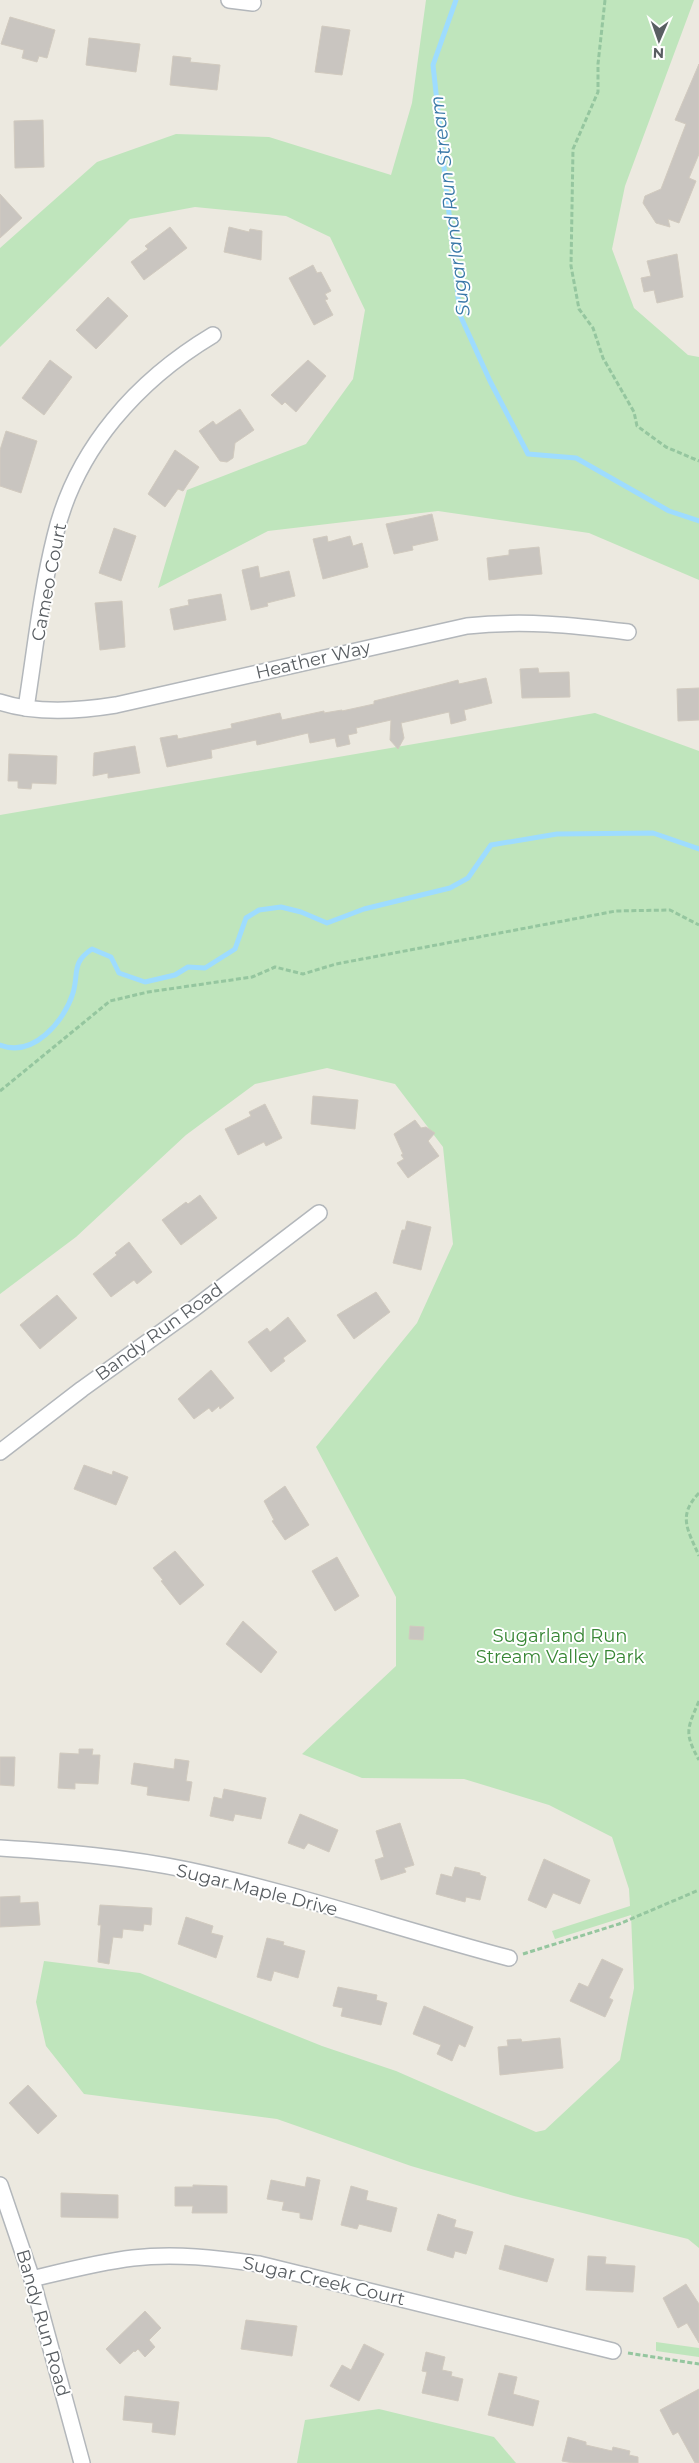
<svg xmlns="http://www.w3.org/2000/svg" width="699" height="2463" font-family="Montserrat,sans-serif">
<rect width="100%" height="100%" fill="#ece9e0"/>
<g fill="#bfe5bc">
<polygon points="426,0 694,0 625,186 612,249 634,308 688,355 699,357 699,580 589,533 438,511 268,531 158,588 187,490 306,444 353,379 365,310 330,237 286,216 195,207 130,219 0,347 0,248 97,162 176,134 269,137 391,175 412,103"/>
<polygon points="595,713 699,751 699,2248 688,2239 514,2196 411,2166 277,2119 84,2094 46,2046 36,2002 44,1961 140,1973 322,2046 396,2071 536,2132 545,2130 620,2060 634,1988 631,1915 555,1939 552,1931 630,1906 629,1889 612,1837 549,1805 464,1779 362,1778 302,1754 396,1666 396,1597 316,1447 417,1323 453,1244 443,1147 395,1084 327,1068 255,1084 186,1135 76,1237 0,1294 0,815"/>
<polygon points="656,2342 699,2348 699,2357 656,2351"/>
<polygon points="379,2409 494,2437 516,2463 297,2463 305,2420"/>
</g>
<g fill="none" stroke-linecap="round" stroke-linejoin="round">
<g stroke="#9edcff" stroke-width="5">
<polyline points="456,0 433,65 460,315 490,381 528,454 576,458 669,511 699,521"/>
<path d="M 0,1045 C 33,1058 64,1022 73,993 C 79,973 71,963 92,949 L 111,957 L 119,973 L 145,982 L 175,975 L 188,967 L 205,968 L 235,949 L 246,918 L 259,910 L 281,907 L 301,912 L 327,923 L 364,909 L 450,888 L 468,878 L 491,845 L 557,834 L 653,833 L 699,849"/>
</g>
</g>
<g fill="#c9c5c0" stroke="#d1cabf">
<polygon points="10,17 55,30 47,58 39,56 37,62 22,58 24,50 1,44"/>
<polygon points="322,26 350,30 342,75 315,72"/>
<polygon points="89,38 140,44 136,72 86,65"/>
<polygon points="173,56 191,58 190,62 220,65 217,90 170,85"/>
<polygon points="699,64 699,154 689,178 696,181 679,223 668,219 670,227 656,223 643,203 645,196 661,189 686,124 675,120"/>
<polygon points="43,120 44,167 15,168 14,121"/>
<polygon points="0,194 22,218 0,238"/>
<polygon points="170,227 187,248 144,280 131,262 148,249 145,246"/>
<polygon points="229,227 249,232 250,229 262,231 261,260 224,252"/>
<polygon points="677,254 683,297 657,303 654,290 644,292 641,278 651,276 647,261"/>
<polygon points="313,265 317,273 321,272 331,291 325,294 328,299 325,300 333,315 314,325 289,278"/>
<polygon points="108,297 128,316 96,349 76,330"/>
<polygon points="50,360 72,377 44,415 22,398"/>
<polygon points="308,360 326,376 296,412 285,402 282,405 271,395"/>
<polygon points="240,409 254,430 235,443 233,458 227,462 220,461 199,431 213,421 216,425"/>
<polygon points="6,431 37,441 21,493 0,486 0,450"/>
<polygon points="175,450 199,467 183,491 178,489 165,507 148,494"/>
<polygon points="432,514 438,540 412,546 413,550 394,554 386,524"/>
<polygon points="114,528 136,536 121,581 99,573"/>
<polygon points="327,536 328,542 350,536 353,546 362,543 368,567 323,579 313,539"/>
<polygon points="539,547 542,574 489,580 487,558 509,555 509,550"/>
<polygon points="258,566 260,578 289,571 295,596 267,603 268,606 251,610 242,570"/>
<polygon points="221,594 226,620 174,630 170,609 189,605 188,600"/>
<polygon points="122,601 125,647 100,650 95,603"/>
<polygon points="538,668 539,673 569,672 570,697 522,698 520,669"/>
<polygon points="486,678 492,703 464,710 466,720 451,724 449,712 401,723 404,738 398,749 390,740 391,720 356,728 357,733 348,735 350,744 337,747 335,738 310,743 308,733 257,745 256,740 211,750 212,758 167,767 160,738 177,735 178,739 232,728 231,724 280,713 282,720 324,711 324,713 342,710 342,711 374,704 374,701 443,684 458,680 459,684"/>
<polygon points="699,688 699,720 678,721 677,689"/>
<polygon points="135,746 140,773 108,778 108,773 93,776 94,753"/>
<polygon points="9,754 57,756 56,784 32,783 31,789 18,788 18,781 8,781"/>
<polygon points="313,1096 358,1100 355,1129 311,1124"/>
<polygon points="265,1104 282,1138 266,1146 264,1142 238,1155 225,1129 251,1116 249,1112"/>
<polygon points="415,1120 421,1128 426,1127 435,1133 428,1141 439,1156 408,1178 397,1163 404,1159 401,1155 403,1154 394,1134"/>
<polygon points="200,1195 217,1218 181,1245 162,1220 186,1202 188,1204"/>
<polygon points="407,1221 431,1227 421,1270 393,1263 402,1230 405,1230"/>
<polygon points="129,1242 152,1272 137,1284 134,1280 111,1297 93,1274 117,1255 115,1253"/>
<polygon points="376,1292 390,1312 354,1339 337,1315"/>
<polygon points="57,1295 77,1318 40,1349 20,1325"/>
<polygon points="288,1317 306,1341 283,1358 285,1361 271,1372 248,1342 267,1328 270,1332"/>
<polygon points="211,1370 234,1398 220,1409 219,1406 212,1412 209,1408 194,1419 178,1399"/>
<polygon points="84,1465 112,1475 113,1471 128,1477 116,1505 74,1489"/>
<polygon points="285,1486 309,1525 285,1540 272,1521 274,1520 264,1501"/>
<polygon points="175,1551 204,1585 180,1605 161,1581 163,1580 153,1568"/>
<polygon points="337,1557 359,1596 335,1611 312,1571"/>
<polygon points="243,1621 277,1652 261,1673 226,1644"/>
<polygon points="410,1626 424,1627 423,1640 409,1639"/>
<polygon points="79,1749 93,1749 92,1755 100,1755 98,1784 75,1783 75,1789 58,1788 60,1753 79,1754"/>
<polygon points="0,1757 15,1757 14,1786 0,1785"/>
<polygon points="175,1759 189,1761 186,1781 192,1782 189,1801 147,1795 148,1787 131,1784 134,1763 174,1769"/>
<polygon points="224,1789 266,1798 261,1819 235,1814 233,1821 210,1816 214,1797 222,1799"/>
<polygon points="300,1814 338,1830 329,1852 308,1843 304,1849 288,1843"/>
<polygon points="400,1823 414,1865 404,1868 406,1872 381,1880 375,1860 384,1857 376,1831"/>
<polygon points="544,1859 590,1880 580,1904 553,1893 546,1908 528,1900"/>
<polygon points="455,1867 480,1873 480,1875 486,1877 480,1900 466,1897 465,1902 436,1894 441,1874 452,1877"/>
<polygon points="20,1896 20,1903 38,1902 40,1925 0,1927 0,1897"/>
<polygon points="100,1905 152,1908 151,1925 144,1924 143,1931 123,1929 122,1938 113,1937 109,1964 98,1962 101,1925 98,1925"/>
<polygon points="186,1917 213,1926 211,1933 223,1936 216,1958 178,1944"/>
<polygon points="267,1938 284,1942 283,1945 305,1951 298,1978 274,1971 271,1981 257,1977"/>
<polygon points="602,1959 623,1969 609,1998 613,2000 605,2017 570,2001 579,1983 588,1987"/>
<polygon points="338,1987 377,1995 376,2000 387,2003 381,2025 341,2016 343,2008 333,2006"/>
<polygon points="424,2006 473,2027 465,2047 459,2044 452,2061 437,2054 441,2045 413,2034"/>
<polygon points="560,2038 563,2068 500,2075 498,2047 508,2046 507,2040 521,2039 522,2042"/>
<polygon points="28,2085 57,2116 38,2134 9,2103"/>
<polygon points="307,2177 320,2180 312,2220 300,2218 300,2213 282,2210 284,2202 267,2199 271,2180 305,2187"/>
<polygon points="193,2185 227,2186 227,2213 192,2213 193,2206 175,2206 175,2187 193,2187"/>
<polygon points="351,2186 368,2191 366,2200 397,2208 391,2232 359,2224 357,2229 341,2225"/>
<polygon points="61,2193 118,2195 118,2218 61,2217"/>
<polygon points="438,2214 456,2220 454,2227 473,2232 466,2254 455,2251 453,2258 427,2250"/>
<polygon points="505,2245 554,2259 547,2282 499,2269"/>
<polygon points="588,2256 606,2257 605,2264 635,2266 633,2292 586,2290"/>
<polygon points="686,2284 699,2304 699,2343 687,2323 678,2328 663,2298"/>
<polygon points="145,2311 161,2328 149,2340 155,2347 145,2357 138,2349 135,2352 134,2351 120,2364 106,2349"/>
<polygon points="246,2320 297,2326 292,2356 241,2349"/>
<polygon points="364,2344 384,2354 359,2401 330,2386 342,2365 351,2370"/>
<polygon points="426,2352 445,2357 442,2370 452,2372 451,2376 463,2379 458,2401 422,2393 427,2372 422,2371"/>
<polygon points="499,2373 517,2377 513,2394 539,2401 533,2426 488,2415"/>
<polygon points="699,2389 699,2463 695,2463 678,2432 673,2435 660,2410"/>
<polygon points="125,2396 179,2402 175,2435 152,2432 153,2423 123,2420"/>
<polygon points="568,2437 586,2442 586,2445 612,2451 613,2447 630,2451 629,2455 638,2457 638,2463 573,2463 562,2461"/>
</g>
<g fill="none" stroke-linecap="round" stroke-linejoin="round">
<g stroke="#b3b7bb" stroke-width="18">
<g id="street">
<polyline points="229,0 253,3"/>
<path d="M 0,702 C 36,714 79,711 116,705 L 467,626 C 525,620 571,625 628,632"/>
<path d="M 26,708 C 35,651 41,592 55,536 C 76,448 138,380 213,335"/>
<polyline points="0,1452 82,1389 192,1310 319,1213"/>
<path d="M 0,1848 C 63,1852 126,1857 188,1870 C 296,1893 402,1930 509,1958"/>
<polyline points="0,2185 32,2279 82,2463"/>
<path d="M 32,2279 C 65,2271 99,2262 133,2258 C 175,2253 217,2258 259,2264 L 613,2351"/>
</g>
</g>
<g stroke="#95c69f" stroke-width="3" stroke-dasharray="5 2.5" stroke-linecap="butt">
<polyline points="605,0 598,64 598,92 573,149 571,266 579,309 593,328 603,358 634,412 637,426 666,447 699,461"/>
<polyline points="0,1091 110,1001 148,992 252,977 275,967 303,974 336,964 616,911 670,910 699,925"/>
<path d="M 699,1493 C 677,1516 688,1530 699,1556"/>
<path d="M 699,1701 C 687,1729 684,1733 699,1760"/>
<polyline points="523,1954 619,1924 699,1890"/>
<polyline points="628,2353 699,2364"/>
</g>
<use href="#street" stroke="#fff" stroke-width="15"/>
</g>
<g text-anchor="middle" dominant-baseline="central" stroke-width="4" stroke-linejoin="round" paint-order="stroke">
<g font-size="18" fill="#595e62" stroke="#fff">
<text transform="translate(49 582) rotate(-79)">Cameo Court</text>
<text transform="translate(313 660) rotate(-13)">Heather Way</text>
<text transform="translate(159 1332) rotate(-36)">Bandy Run Road</text>
<text transform="translate(257 1890) rotate(14)">Sugar Maple Drive</text>
<text transform="translate(324 2281) rotate(13)">Sugar Creek Court</text>
<text transform="translate(43 2323) rotate(74)">Bandy Run Road</text>
</g>
<g font-size="18" fill="#378634" stroke="#fff">
<text x="560" y="1636">Sugarland Run<tspan x="560" dy="21">Stream Valley Park</tspan></text>
</g>
<g font-size="19" font-style="italic" fill="#3978a8" stroke="#fff">
<text transform="translate(450 206) rotate(-97)">Sugarland Run Stream</text>
</g>
</g>
<g transform="translate(659 40) rotate(182)" stroke="#ffffff" stroke-width="4" paint-order="stroke">
<path d="M0-4L9 19L0 12L-9 19Z" fill="#595e62"/>
<text y="-8" font-size="14" font-weight="bold" text-anchor="middle" fill="#595e62">N</text>
</g>
</svg>
